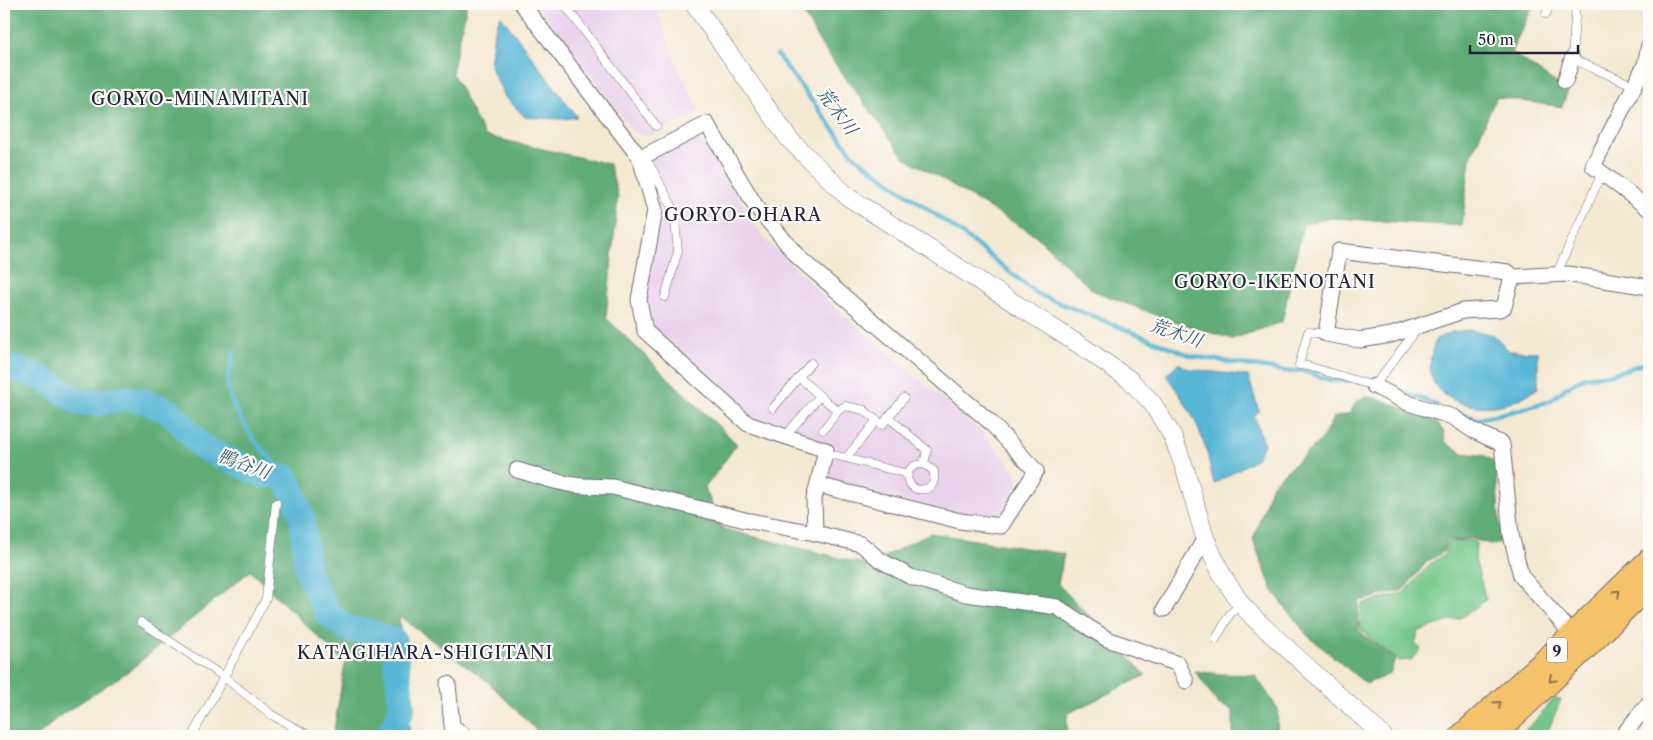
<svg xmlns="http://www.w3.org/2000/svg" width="1653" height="740" font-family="'Libre Caslon Text','Noto Serif JP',serif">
<rect width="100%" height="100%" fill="#fdfcf7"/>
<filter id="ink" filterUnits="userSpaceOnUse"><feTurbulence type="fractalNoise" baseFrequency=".02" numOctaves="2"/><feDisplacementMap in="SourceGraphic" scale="10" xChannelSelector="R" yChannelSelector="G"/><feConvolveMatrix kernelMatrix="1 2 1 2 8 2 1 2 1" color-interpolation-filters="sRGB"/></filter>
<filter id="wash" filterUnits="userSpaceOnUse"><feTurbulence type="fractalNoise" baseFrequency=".0096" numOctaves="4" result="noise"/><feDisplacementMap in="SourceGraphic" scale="20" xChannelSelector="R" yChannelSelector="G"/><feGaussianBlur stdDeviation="1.12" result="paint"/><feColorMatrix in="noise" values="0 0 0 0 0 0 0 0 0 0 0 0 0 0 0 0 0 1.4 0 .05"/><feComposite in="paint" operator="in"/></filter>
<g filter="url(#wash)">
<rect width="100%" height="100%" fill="#f4e8d1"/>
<g fill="#ead1ec">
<polygon points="536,4 656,4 670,47 679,70 700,111 651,136 634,132"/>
<polygon points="690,138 704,143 765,240 836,308 986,436 1016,472 1018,484 1001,514 990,519 956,514 832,482 826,473 832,447 746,414 649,327 644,304 661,213 648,169 653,157"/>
</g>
<g fill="#74c88b" stroke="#4b7563">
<polygon points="1469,540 1476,543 1475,559 1486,600 1462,617 1419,631 1415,644 1421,649 1411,660 1399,661 1360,629 1362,604 1404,593 1430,564 1444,555 1449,541 1456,542"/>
<polygon points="1555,698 1561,699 1546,736 1519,736 1534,722"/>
</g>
<g fill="#5fac77" stroke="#406759">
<polygon points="4,4 467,4 452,73 485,136 609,164 618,196 606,318 737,444 705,488 723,529 868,565 930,533 1064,554 1058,584 1146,675 1067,714 1067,736 542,736 487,681 399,616 410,736 333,736 345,663 250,571 130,670 58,717 39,736 4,736"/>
<polygon points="798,4 1534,4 1511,52 1568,91 1562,107 1496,97 1470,159 1462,226 1331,218 1303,224 1282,322 1232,339 1161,317 1092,290 1035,235 904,157 822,46"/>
<polygon points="1365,396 1382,400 1435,420 1443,431 1446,443 1463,453 1486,456 1496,464 1499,518 1503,540 1494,545 1469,538 1458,541 1448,539 1443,552 1427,562 1403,590 1359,601 1358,630 1395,659 1390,674 1366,684 1307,635 1273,591 1253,540 1272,484 1322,439 1333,418 1350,413 1356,402"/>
<polygon points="1195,671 1220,674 1255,675 1278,709 1277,736 1233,736 1233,710 1218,704"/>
</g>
<g fill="#58b6d6" stroke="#3d6c88">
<polygon points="501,16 577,117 562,119 525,117 505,97 490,66 494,31"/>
<path d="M 1470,330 L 1494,335 L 1509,351 L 1538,352 L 1538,388 C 1531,392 1523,398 1515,401 C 1500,407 1481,408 1465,404 C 1429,394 1424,371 1436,339 L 1452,332 Z"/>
<path d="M 1178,363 L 1189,369 L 1248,376 L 1259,411 L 1254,416 L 1264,444 L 1257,458 L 1214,484 C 1211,472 1209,459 1205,446 C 1197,420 1182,397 1166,375 Z"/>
</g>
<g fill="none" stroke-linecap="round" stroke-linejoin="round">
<g stroke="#58b6d6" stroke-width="4.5">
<polyline points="777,55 854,156 965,236 1037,294 1192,356 1291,372 1301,370 1330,380 1349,381"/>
<path d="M 234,352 C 231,363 228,374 228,386 C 229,403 248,432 258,445 C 267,456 278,465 286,477"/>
<polyline points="1386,385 1437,405"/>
<polyline points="1456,412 1478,419 1518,410 1550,401 1567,387 1585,377 1612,374 1649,362"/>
</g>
<polyline stroke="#58b6d6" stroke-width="26" points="4,366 41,377 79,402 96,403 124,398 144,401 171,412 203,448 261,474 286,477 302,515 307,570 327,613 348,629 366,631 394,641 402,709 389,736"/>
</g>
</g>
<g filter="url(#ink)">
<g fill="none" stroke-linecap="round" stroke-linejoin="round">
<g stroke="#6c6770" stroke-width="9">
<g id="service">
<polyline points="564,4 656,126"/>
<polyline points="1576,4 1572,59 1635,86"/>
<polyline points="1546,14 1550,4"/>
<polyline points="642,160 650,165 674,210 678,251 665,297"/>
<polyline points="1556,275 1602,173"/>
<polyline points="1326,334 1308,332 1299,365 1308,366 1374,386 1418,328"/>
<polyline points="799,377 820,396"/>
<polyline points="773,408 811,363"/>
<path d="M 888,417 L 927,450 L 924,464 C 913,463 902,473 910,484 C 915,492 930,491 933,483 C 935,479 934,474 934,471 L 924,464"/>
<polyline points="823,430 838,411"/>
<polyline points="785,436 820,396 838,411 845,406 864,410 882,425 904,398"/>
<polyline points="826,453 908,474"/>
<polyline points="846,458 877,420"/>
<polyline points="141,622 224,677 272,715 310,736"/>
<polyline points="1216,639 1230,614 1241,604"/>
<polyline points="192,736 266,599 276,503"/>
</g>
</g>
<g stroke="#6c6770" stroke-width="17">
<g id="minor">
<polyline points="522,4 640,158 655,210 639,300 645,331 748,424 826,450 814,499 815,533"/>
<polyline points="1649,45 1645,65 1593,166 1649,209"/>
<polyline points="1565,81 1572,59"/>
<polyline points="640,158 707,124 755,205 799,258 990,422 1036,471 1001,526 960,521 818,485"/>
<polyline points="1512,277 1504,307 1499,309 1463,311 1391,335 1360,340 1326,334 1339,251 1508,272 1512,277 1567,274 1649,287"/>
<polyline points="1374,386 1408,403 1453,417 1472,430 1502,444 1511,535 1521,576 1579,642"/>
<path d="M 517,470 C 535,475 554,482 574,485 C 586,487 600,486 613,487 L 745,520 L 815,533 L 861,544 L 880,560 L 911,577 L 966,594 L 1057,607 L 1107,639 L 1178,664 L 1186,681"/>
<polyline points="1164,609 1205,538"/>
<polyline points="448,684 452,726 465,736"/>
<polyline points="1622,736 1649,703"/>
</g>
</g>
<g stroke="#6c6770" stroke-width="19">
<polyline id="tertiary" points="694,4 789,139 848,197 1086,349 1130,380 1152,403 1172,435 1185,469 1205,538 1222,575 1241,604 1256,620 1383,736"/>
</g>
<g stroke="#6c6770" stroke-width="26">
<g id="trunk">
<polyline points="1462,736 1549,658 1649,561"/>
<polyline points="1492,736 1585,648 1649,584"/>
</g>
</g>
<use href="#service" stroke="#fff" stroke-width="8"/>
<use href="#minor" stroke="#fff" stroke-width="15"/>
<use href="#tertiary" stroke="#fff" stroke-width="18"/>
<use href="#trunk" stroke="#f5c16b" stroke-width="24"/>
</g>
<defs><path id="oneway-chevron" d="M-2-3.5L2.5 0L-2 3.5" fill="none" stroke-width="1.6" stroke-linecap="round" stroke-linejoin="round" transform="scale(1.25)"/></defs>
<g stroke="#8c7253">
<use href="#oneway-chevron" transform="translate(1617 593) rotate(-44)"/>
<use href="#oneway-chevron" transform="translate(1552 679) rotate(137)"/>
<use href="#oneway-chevron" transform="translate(1498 704) rotate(-42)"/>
</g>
</g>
<g text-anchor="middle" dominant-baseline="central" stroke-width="4.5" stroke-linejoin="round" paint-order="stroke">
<rect fill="#fdfcf7" stroke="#646373" stroke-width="1" x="1547" y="637.5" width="20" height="25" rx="4"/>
<g font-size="15" font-weight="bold" fill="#22223b">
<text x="1557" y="650">9</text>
</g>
<g font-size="18" letter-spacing="1" fill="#22223b" stroke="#fdfcf7">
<text x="200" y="99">GORYO-MINAMITANI</text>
<text x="743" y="215">GORYO-OHARA</text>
<text x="1275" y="282">GORYO-IKENOTANI</text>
<text x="425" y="653">KATAGIHARA-SHIGITANI</text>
</g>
<g font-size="18" font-style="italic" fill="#385d79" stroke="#fdfcf7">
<text transform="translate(837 111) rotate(53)">荒木川</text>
<text transform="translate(1176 333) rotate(19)">荒木川</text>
<text transform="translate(244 464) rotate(20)">鴨谷川</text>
</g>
</g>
<rect width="1653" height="740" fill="none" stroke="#fdfcf7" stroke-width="20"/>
<path d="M1470 45v8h108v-8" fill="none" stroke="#22223b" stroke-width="2.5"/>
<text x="1478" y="45" font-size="15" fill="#22223b" stroke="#fdfcf7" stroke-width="4" paint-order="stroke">50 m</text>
</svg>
